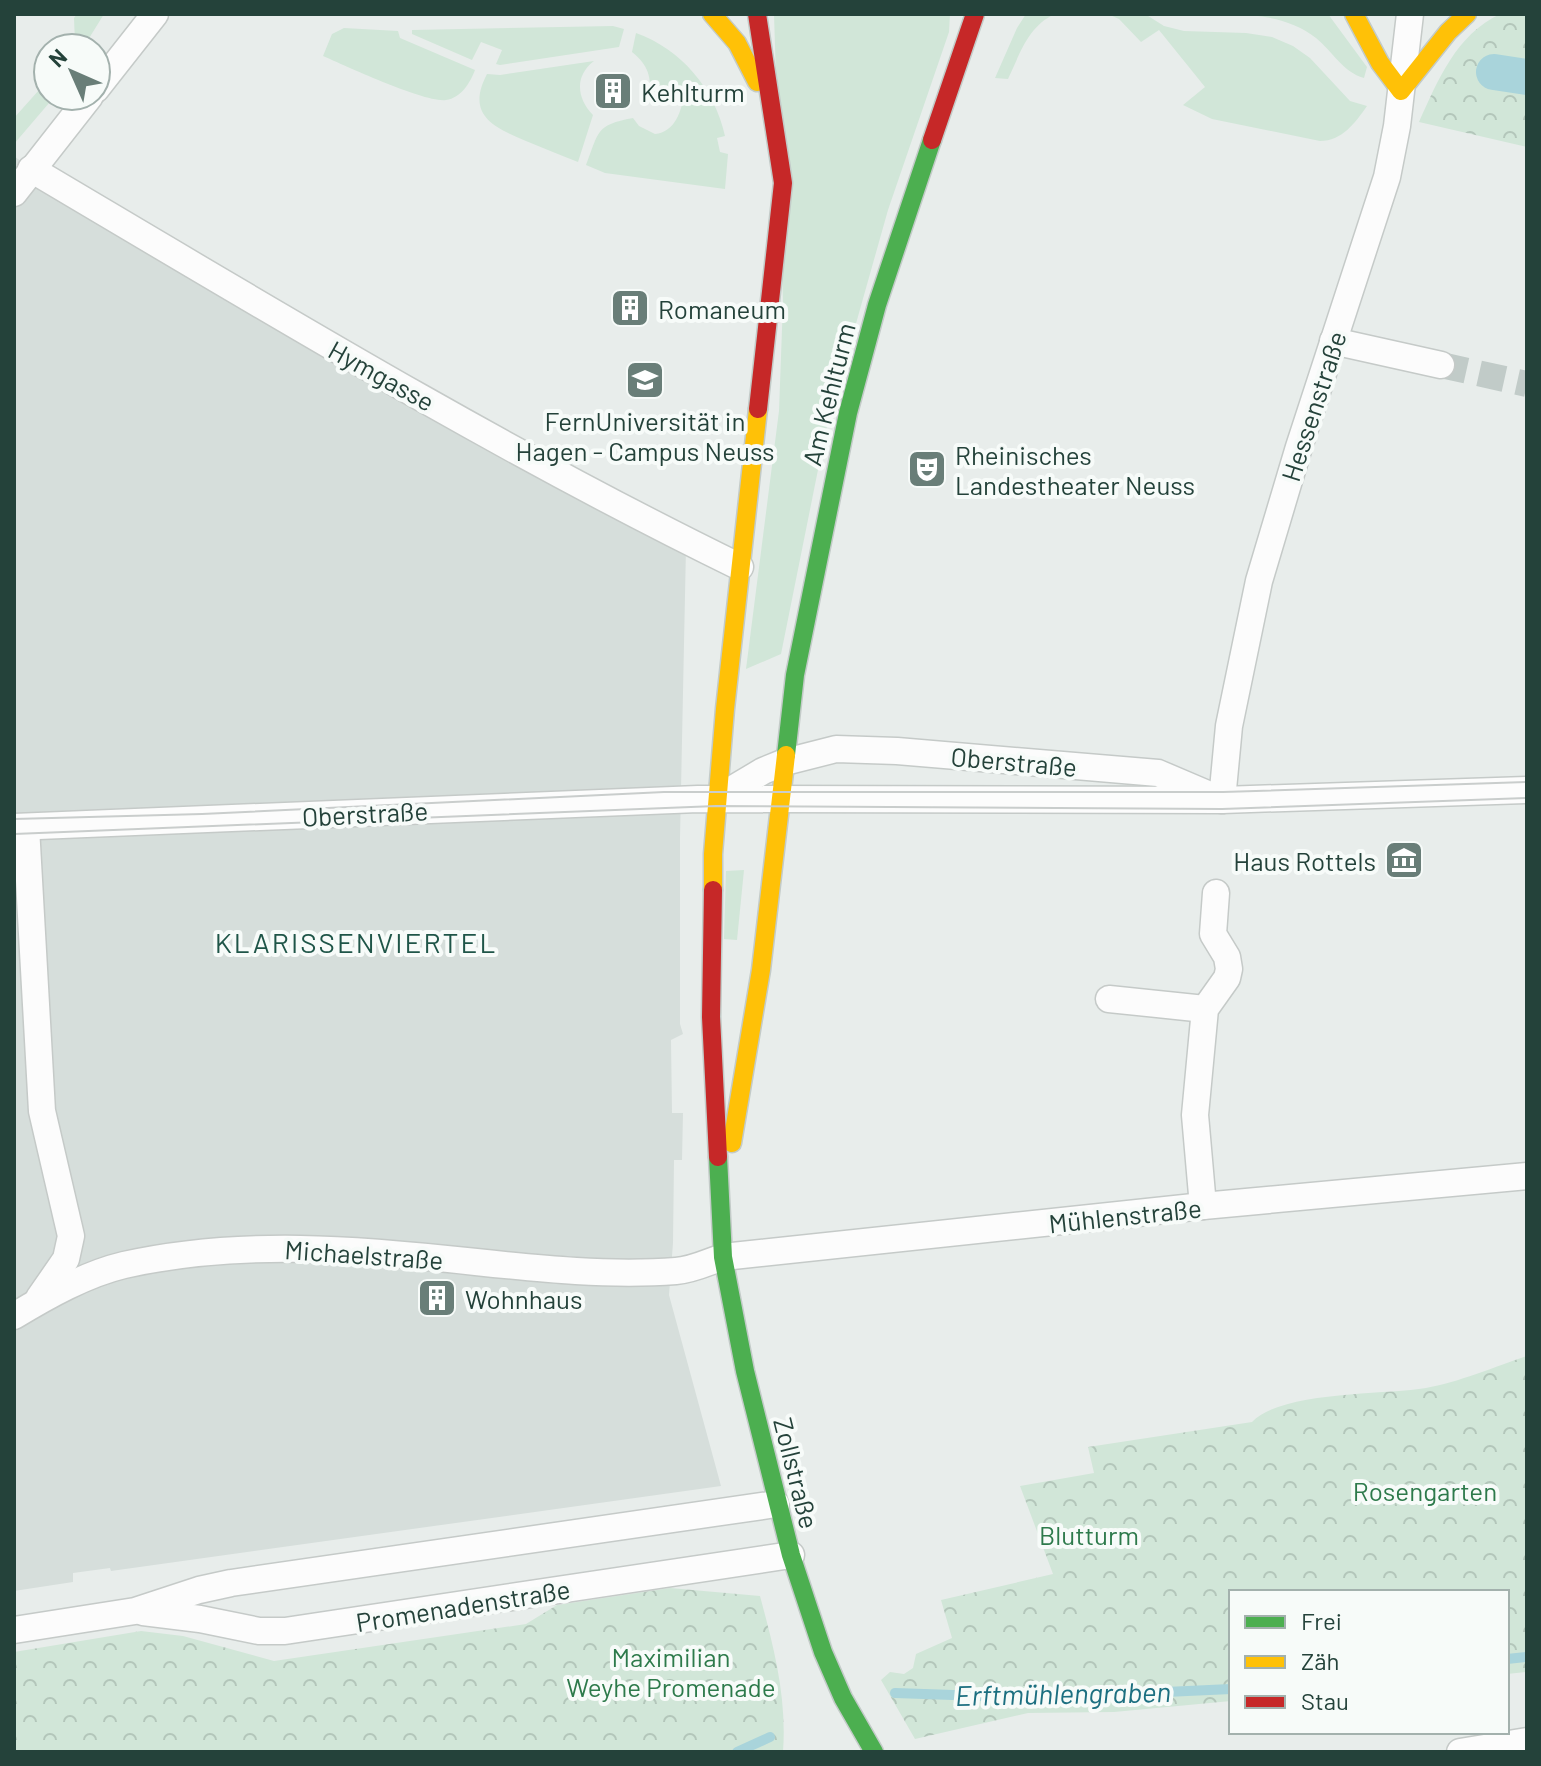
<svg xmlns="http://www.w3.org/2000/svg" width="1541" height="1766" font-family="Barlow,sans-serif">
<defs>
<pattern id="forest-crowns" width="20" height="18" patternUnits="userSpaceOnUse" patternTransform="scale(2)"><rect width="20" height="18" fill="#d1e6d8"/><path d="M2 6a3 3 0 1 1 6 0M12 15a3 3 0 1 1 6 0" fill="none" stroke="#b3c6ba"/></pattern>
</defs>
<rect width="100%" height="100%" fill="#e8edeb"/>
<polygon fill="#d6dedb" points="14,156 31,169 686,547 680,838 680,1024 683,1034 671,1040 672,1113 683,1113 682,1160 674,1160 673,1243 669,1295 721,1486 111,1571 110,1568 73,1573 73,1582 14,1591"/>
<g fill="#d1e6d8">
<polygon points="77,14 104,14 83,48 70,48 75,43 74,18"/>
<polygon points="774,14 950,14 949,32 888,210 826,430 781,654 746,669 779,411 783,302"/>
<path d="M 1026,14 L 1055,14 C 1028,26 1020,54 1008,79 L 995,78 L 1017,28 Z"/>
<path d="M 1108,14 L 1145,14 L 1164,26 L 1184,31 L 1246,33 L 1272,37 L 1293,46 L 1310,58 L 1350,101 L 1367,106 C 1355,123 1342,141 1320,141 L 1212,119 L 1183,105 L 1205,87 L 1159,30 L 1141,42 L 1119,19 Z"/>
<path d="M 1232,14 L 1328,14 L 1367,67 L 1364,78 C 1343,72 1333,52 1316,38 C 1292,19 1261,15 1232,14 Z"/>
<polygon points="613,26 624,29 619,47 500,65 496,64 502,50 481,42 472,60 412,34 412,30"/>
<path d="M 344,28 L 398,31 L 400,38 L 475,70 C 470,83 461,98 446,100 C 425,103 346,66 323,56 L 332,34 Z"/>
<path d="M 636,33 C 681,49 715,89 725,136 L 717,138 L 720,152 L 728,154 L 725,189 L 605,173 L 586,165 C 599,132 595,125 633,118 L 639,126 L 655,134 C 675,132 682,111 684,93 L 675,88 L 666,103 L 650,98 C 651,76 649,66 632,52 Z"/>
<path d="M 594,61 C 574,76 577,99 593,115 L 578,162 C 560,155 543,148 526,141 C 492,127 466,114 487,74 L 500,75 Z"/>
<polygon points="48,80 48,96 55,96 14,144 14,118"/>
<polygon points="744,870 737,940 724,939 726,871"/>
</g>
<g fill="url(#forest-crowns)">
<path d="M 1500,14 L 1527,14 L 1527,66 L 1496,62 L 1491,81 L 1527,87 L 1527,147 L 1419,122 C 1438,80 1456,35 1500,14 Z"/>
<path d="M 1527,1356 L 1527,1672 L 1507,1674 L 1507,1592 L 1231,1592 L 1231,1701 L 1114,1712 L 1028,1713 L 915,1739 L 881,1680 L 890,1672 L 904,1674 L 913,1668 L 916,1654 L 952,1638 L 941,1600 L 1053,1574 L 1020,1486 L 1094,1473 L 1088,1447 L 1252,1422 C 1281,1391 1384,1395 1426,1388 C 1457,1383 1497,1366 1527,1356 Z"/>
<path d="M 670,1588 L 760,1596 C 774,1648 787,1697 783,1752 L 14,1752 L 14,1652 L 141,1631 L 183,1636 L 274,1661 L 526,1624 L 557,1605 Z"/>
</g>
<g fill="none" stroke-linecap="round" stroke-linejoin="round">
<g stroke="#a9d4db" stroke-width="10">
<polyline points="1507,1659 1527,1657"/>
<polyline points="895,1693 1036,1698 1231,1689"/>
<polyline points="737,1752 770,1737"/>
</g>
<polyline stroke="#a9d4db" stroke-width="36" points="1494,72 1527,77"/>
<polyline stroke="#c1cbc8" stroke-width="26" stroke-dasharray="26 13" stroke-linecap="butt" points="1441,365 1527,384"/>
<g stroke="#c5cac8" stroke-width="29">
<g id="street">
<polyline points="96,89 155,14"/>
<path d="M 31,169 C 264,307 496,448 740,567"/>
<polyline points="14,193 90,96"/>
<polyline points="1333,341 1441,365"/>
<polyline points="716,799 763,771 785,762 836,749 897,751 1158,773 1212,796"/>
<polyline points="1222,800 1229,726 1259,581 1299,447 1387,177 1397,126 1410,14"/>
<polyline points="14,827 698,799 1222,800 1527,790"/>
<polyline points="26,827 42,1111 71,1236 66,1259 39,1298"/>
<polyline points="1109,999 1205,1009"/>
<polyline points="1203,1206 1195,1115 1205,1009 1227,978 1229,969 1227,957 1213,934 1216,893"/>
<path d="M 14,1316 C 47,1296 86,1274 124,1265 C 240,1239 360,1249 476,1262 C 542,1269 610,1276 676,1271 C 692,1270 708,1262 723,1257 L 1203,1206 L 1527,1176"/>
<polyline points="143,1612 200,1619 259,1631 285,1631 791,1555"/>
<polyline points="14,1630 135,1611 199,1590 231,1583 776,1504"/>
<polyline points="1460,1752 1527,1741"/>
</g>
</g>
<g stroke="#c3cbc8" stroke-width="21">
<g id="fast">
<polyline points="786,755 795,675 848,413 877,305 932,140"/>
<polyline points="718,1157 723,1257 745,1371 791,1555 823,1652 843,1698 874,1752"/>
</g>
</g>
<g stroke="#c3cbc8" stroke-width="21">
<g id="slow">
<polyline points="712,14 737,43 757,82"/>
<polyline points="1354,14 1380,63 1401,91 1448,32 1467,14"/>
<polyline points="713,890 713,854 725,709 758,409"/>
<polyline points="732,1143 761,970 786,755"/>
</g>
</g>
<g stroke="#c3cbc8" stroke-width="21">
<g id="jam">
<polyline points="757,14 783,183 758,409"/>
<polyline points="932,140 975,14"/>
<polyline points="713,890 711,1017 718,1157"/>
</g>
</g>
<use href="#street" stroke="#fcfcfc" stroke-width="26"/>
<use href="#fast" stroke="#4caf50" stroke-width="18"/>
<use href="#slow" stroke="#ffc107" stroke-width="18"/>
<use href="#jam" stroke="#c62828" stroke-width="18"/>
<g stroke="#c9cdcc" stroke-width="2">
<polyline points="14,819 202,814 664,792 1223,792 1527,782"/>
<polyline points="14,834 716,806 1222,809 1527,798"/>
</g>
</g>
<defs>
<g id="building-square" transform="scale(2)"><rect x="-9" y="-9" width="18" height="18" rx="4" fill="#697e78" stroke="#f7fbf9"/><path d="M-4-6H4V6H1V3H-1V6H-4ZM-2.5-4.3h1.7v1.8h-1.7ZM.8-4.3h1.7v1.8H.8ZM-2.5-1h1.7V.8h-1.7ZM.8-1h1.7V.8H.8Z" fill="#fff"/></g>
<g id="university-square" transform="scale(2)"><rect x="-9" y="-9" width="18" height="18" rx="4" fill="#697e78" stroke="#f7fbf9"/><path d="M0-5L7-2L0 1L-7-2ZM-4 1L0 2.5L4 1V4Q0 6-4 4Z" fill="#fff"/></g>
<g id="theatre-square" transform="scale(2)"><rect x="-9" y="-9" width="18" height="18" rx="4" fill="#697e78" stroke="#f7fbf9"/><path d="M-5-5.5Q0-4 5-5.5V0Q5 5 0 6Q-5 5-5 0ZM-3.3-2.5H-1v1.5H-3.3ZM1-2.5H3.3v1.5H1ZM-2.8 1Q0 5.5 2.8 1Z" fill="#fff"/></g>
<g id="museum-square" transform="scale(2)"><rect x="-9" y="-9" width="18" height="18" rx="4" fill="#697e78" stroke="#f7fbf9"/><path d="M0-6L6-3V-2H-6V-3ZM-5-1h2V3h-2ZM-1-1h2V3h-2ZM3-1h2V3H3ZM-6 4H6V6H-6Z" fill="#fff"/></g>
</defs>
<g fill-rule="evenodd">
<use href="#building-square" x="613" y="91"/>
<use href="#building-square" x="630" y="308"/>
<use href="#university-square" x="645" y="380"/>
<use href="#theatre-square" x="927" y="469"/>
<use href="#museum-square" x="1404" y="860"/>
<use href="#building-square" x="437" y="1298"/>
</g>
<g text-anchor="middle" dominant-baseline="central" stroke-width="8" stroke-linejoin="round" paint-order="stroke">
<g font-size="26" fill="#24423a" stroke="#f7fbf9" text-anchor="start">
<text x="641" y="91">Kehlturm</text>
<text x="658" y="308">Romaneum</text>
<text x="645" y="420" text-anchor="middle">FernUniversität in<tspan x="645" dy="30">Hagen - Campus Neuss</tspan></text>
<text x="955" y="454">Rheinisches<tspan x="955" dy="30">Landestheater Neuss</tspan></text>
<text x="1376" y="860" text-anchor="end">Haus Rottels</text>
<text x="465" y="1298">Wohnhaus</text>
</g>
<g font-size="26" fill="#24423a" stroke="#f7fbf9">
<text transform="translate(382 375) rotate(29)">Hymgasse</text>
<text transform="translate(828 394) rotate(-76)">Am Kehlturm</text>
<text transform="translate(1313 406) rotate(-72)">Hessenstraße</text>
<text transform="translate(1014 761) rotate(5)">Oberstraße</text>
<text transform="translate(365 813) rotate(-3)">Oberstraße</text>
<text transform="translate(1125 1215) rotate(-6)">Mühlenstraße</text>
<text transform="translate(364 1254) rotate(4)">Michaelstraße</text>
<text transform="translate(797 1473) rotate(76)">Zollstraße</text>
<text transform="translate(463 1605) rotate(-9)">Promenadenstraße</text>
</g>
<g font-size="26" fill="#2d7a4b" stroke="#f7fbf9">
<text x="1425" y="1490">Rosengarten</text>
<text x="1089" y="1534">Blutturm</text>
<text x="671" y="1656">Maximilian<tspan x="671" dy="30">Weyhe Promenade</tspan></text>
</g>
<g font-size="28" letter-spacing="2" fill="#1f5548" stroke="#f7fbf9">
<text x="356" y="942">KLARISSENVIERTEL</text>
</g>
<g font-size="28" font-style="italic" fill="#1c6f80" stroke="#f7fbf9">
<text transform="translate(1063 1693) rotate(-1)">Erftmühlengraben</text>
</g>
</g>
<rect width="1541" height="1766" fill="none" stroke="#24423a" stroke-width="32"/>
<rect x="1229" y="1590" width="280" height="144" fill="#f7fbf9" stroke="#a3b1ad" stroke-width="2"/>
<rect x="1245" y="1616" width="40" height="12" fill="#4caf50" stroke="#a3b1ad" stroke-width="2"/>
<text x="1301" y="1630" font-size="24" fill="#24423a">Frei</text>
<rect x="1245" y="1656" width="40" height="12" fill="#ffc107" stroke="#a3b1ad" stroke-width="2"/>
<text x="1301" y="1670" font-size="24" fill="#24423a">Zäh</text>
<rect x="1245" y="1696" width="40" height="12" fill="#c62828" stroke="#a3b1ad" stroke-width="2"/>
<text x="1301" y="1710" font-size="24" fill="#24423a">Stau</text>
<g transform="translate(72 72) rotate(315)"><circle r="38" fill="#f7fbf9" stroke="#a3b1ad" stroke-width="2"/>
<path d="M0-6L14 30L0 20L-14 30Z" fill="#697e78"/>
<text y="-12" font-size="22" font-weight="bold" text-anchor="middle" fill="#24423a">N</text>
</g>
</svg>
